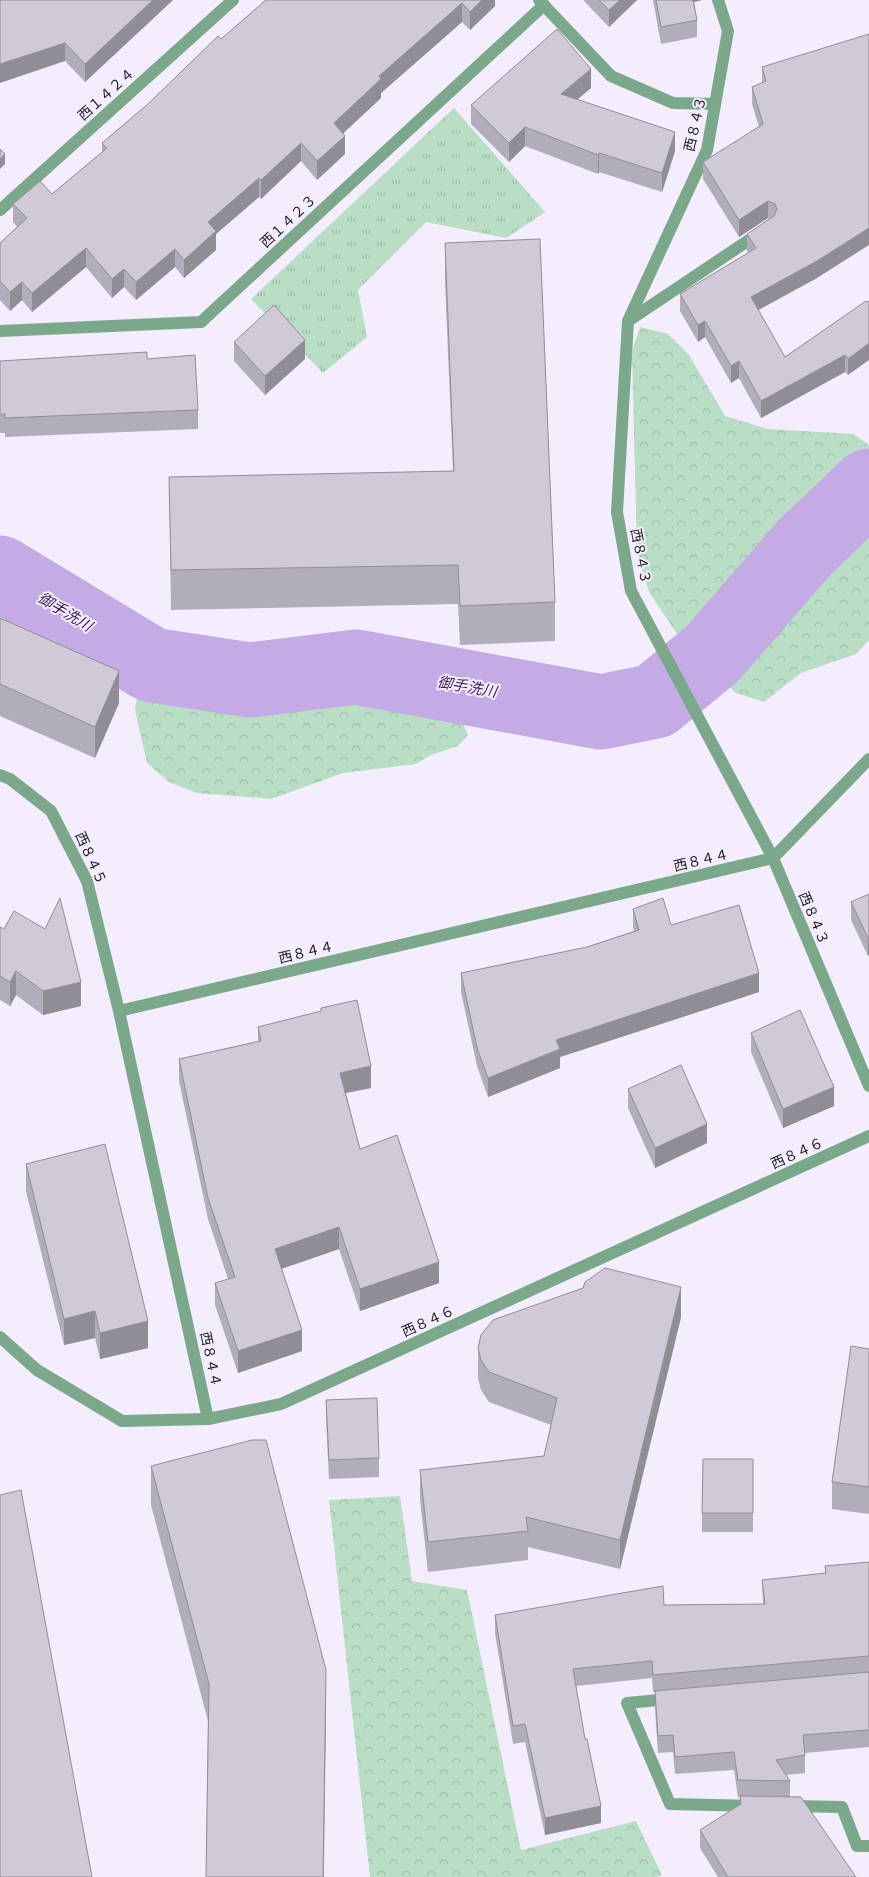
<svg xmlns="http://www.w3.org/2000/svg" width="869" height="1877" font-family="'DM Sans','Noto Sans JP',sans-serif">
<defs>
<pattern id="forest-crowns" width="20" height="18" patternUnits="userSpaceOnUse" patternTransform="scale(1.25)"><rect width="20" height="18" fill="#b9dec5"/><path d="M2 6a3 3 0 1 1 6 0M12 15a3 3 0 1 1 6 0" fill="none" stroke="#9fbea9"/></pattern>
<pattern id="park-tufts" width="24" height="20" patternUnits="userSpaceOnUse" patternTransform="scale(1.25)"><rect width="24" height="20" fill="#b9dec5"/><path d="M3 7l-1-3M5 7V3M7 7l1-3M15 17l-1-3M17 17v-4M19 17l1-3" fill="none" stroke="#9fbea9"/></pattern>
</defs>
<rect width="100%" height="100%" fill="#f4edfd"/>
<g fill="url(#forest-crowns)">
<polygon points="640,327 668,334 689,355 725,416 768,429 853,434 869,445 869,640 856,654 801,673 764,702 736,693 683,643 649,592 637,552 632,352"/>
<polygon points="0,584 179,693 272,701 390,691 457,709 468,735 458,746 431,755 416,764 343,773 271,799 197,793 169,782 147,763 135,710 138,690 0,634"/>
<polygon points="400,1496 412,1581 467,1590 521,1850 636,1821 662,1875 656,1877 370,1877 329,1500"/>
</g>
<polygon fill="url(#park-tufts)" points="454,108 545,212 506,238 426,222 358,290 367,337 323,373 251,299"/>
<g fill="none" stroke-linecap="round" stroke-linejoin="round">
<polyline stroke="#c5abe5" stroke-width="75" points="0,573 152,665 250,680 356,667 601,712 655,701 712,654 805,547 869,486"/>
<g stroke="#7ba88a" stroke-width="12">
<polyline points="539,0 611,76 673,103 715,104"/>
<polyline points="718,0 728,31 707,150 628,321 617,512 631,591 773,858 869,1086"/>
<polyline points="0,210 233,0"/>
<polyline points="628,321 761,232"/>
<polyline points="0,331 201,322 544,5"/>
<polyline points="869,759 773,858 119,1011 208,1419 281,1404 869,1136"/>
<polyline points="0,775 10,779 51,811 87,881 119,1011"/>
<polyline points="670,1699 627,1703 670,1804 757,1806"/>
<polyline points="792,1806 842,1807 857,1846 869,1846"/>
</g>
<polyline stroke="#7ba88a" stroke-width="12" points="0,1337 37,1370 122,1421 208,1419"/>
</g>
<g fill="#b2adba">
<polygon points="0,0 173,0 85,82 65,61"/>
<polygon points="266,0 495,0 495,6 470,30 462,22 381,93 381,98 343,133 345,154 317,180 301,161 261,199 259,197 216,234 216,250 184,278 175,267 136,300 124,287 112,298 86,267 32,312 22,300 10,311 0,300 0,243 17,227 13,222 13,204 52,194 102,152 102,143 148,104"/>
<polygon points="584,0 637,0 609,27 584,1"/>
<polygon points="653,0 702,0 694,2 697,20 697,37 661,44"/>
<polygon points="762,67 817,278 758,310 785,357 866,301 848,375 845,372 761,418 739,378 731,383 705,337 698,342 680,311 680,294 748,253 747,250 747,234 769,219 768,218 739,237 703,179 703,162 759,127 752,104 752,87 762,83"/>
<polygon points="591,88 577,100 675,151 662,192 599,172 598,174 525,146 509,162 471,124 471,105"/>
<polygon points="445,243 555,602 555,641 460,645 458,604 171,610 169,477 453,471 445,282"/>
<polygon points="234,342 305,359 265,395 234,361"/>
<polygon points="147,359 198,410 198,429 5,437 5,433 0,433 0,361"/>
<polygon points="0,618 119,703 95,758 0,716"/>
<polygon points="869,894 869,955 868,956 851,920 851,902"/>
<polygon points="633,909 671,925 759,992 560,1057 560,1068 488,1097 477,1066 461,992 461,973 587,947 634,931 633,927"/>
<polygon points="0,927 81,1006 43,1015 16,995 10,1006 0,1000"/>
<polygon points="321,1008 371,1088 346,1093 360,1149 439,1283 360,1311 339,1249 281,1269 302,1351 238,1373 215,1305 215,1283 228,1279 208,1219 179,1081 179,1059 258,1041 258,1027 321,1011"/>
<polygon points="751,1033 834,1106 783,1128 751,1052"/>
<polygon points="628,1089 707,1143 655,1168 628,1108"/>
<polygon points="26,1164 148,1348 100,1359 95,1338 64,1345 26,1191"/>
<polygon points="681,1317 620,1569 528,1547 528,1560 428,1572 420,1499 420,1470 544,1456 551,1425 489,1402 481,1390 478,1378 478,1348"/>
<polygon points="869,1349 869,1514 832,1509 832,1482"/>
<polygon points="326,1400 379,1458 379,1477 329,1479 326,1419"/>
<polygon points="753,1459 753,1532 702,1532 702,1513"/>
<polygon points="151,1466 326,1709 324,1877 206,1877 208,1721 151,1505"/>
<polygon points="869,1562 869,1747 805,1753 805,1773 787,1775 790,1781 790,1797 856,1877 718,1877 700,1848 700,1830 740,1805 740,1797 738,1797 734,1770 675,1774 673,1752 658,1753 655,1709 655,1692 653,1692 652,1678 576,1686 585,1739 601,1823 545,1835 525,1742 513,1744 495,1633 495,1615 664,1605 763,1604 762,1580 825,1573 825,1566"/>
</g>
<g fill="#918d97">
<polygon points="153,0 173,0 85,82 85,64"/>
<polygon points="482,0 495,0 495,6 470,30 470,12"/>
<polygon points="620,0 637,0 609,27 609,10"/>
<polygon points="691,0 702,0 691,3"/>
<polygon points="462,3 462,22 381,93 381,98 334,142 334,123 379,76"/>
<polygon points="65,43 65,61 0,83 0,64"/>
<polygon points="591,69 591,88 561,113 561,94"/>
<polygon points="525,127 525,146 509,162 509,143"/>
<polygon points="675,132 675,151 662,192 662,173"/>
<polygon points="345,136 345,154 317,180 317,161"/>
<polygon points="301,143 301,161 261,199 261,180"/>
<polygon points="599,153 599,172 598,174 598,155"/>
<polygon points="5,154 5,164 0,169 0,159"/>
<polygon points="259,178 259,197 216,234 216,250 184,278 184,260 208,222"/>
<polygon points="768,201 768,218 739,237 739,220"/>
<polygon points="869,228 869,245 817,278 751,314 751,297"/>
<polygon points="86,248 86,267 32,312 32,293"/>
<polygon points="175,249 175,267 136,300 136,282"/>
<polygon points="124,269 124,287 112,298 112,279"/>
<polygon points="22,282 22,300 10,311 10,292"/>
<polygon points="705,321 705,337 698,342 698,325"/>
<polygon points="305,340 305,359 265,395 265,376"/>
<polygon points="869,343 869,360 848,375 848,359"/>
<polygon points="845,355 845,372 761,418 761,401"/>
<polygon points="739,361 739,378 731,383 731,366"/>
<polygon points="119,671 119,703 95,758 95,727"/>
<polygon points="869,937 869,955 868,956 868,938"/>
<polygon points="16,971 16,995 10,1006 10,982"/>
<polygon points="759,973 759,992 560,1057 560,1068 488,1097 488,1078 556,1040"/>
<polygon points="81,982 81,1006 43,1015 43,991"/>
<polygon points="371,1066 371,1088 340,1094 340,1073"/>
<polygon points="834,1087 834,1106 783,1128 783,1109"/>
<polygon points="707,1124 707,1143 655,1168 655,1148"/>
<polygon points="339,1227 339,1249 275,1271 275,1249"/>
<polygon points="439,1262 439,1283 360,1311 360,1289"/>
<polygon points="681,1287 681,1317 620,1569 620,1540"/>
<polygon points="95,1311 95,1338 64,1345 64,1319"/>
<polygon points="148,1321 148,1348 100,1359 100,1333"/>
<polygon points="302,1330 302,1351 238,1373 238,1351"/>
<polygon points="326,1670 326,1709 323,1877"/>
<polygon points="601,1806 601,1823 545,1835 545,1818"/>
</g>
<g fill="#cfc9d8" stroke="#918d97">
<polygon points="0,0 153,0 85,64 65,43 0,64"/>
<polygon points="266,0 482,0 470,12 462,3 379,76 381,79 334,123 345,136 317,161 301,143 261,180 259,178 208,222 216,231 184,260 175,249 136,282 124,269 112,279 86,248 32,293 22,282 10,292 0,281 0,243 27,218 13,204 40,181 52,194 107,148 102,143 148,104 218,36 221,39"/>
<polygon points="599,0 620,0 609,10"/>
<polygon points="656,0 693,0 697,20 661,27"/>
<polygon points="557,29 591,69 561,94 675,132 662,173 599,153 598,155 525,127 509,143 471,105"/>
<polygon points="869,34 869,228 817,261 751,297 785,357 866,301 867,302 869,301 869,343 848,359 845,355 761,401 739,361 731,366 705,321 698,325 680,294 756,248 747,234 774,216 777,209 775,204 768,201 739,220 703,162 763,124 752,87 766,81 762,67"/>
<polygon points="0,149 5,154 0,159"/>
<polygon points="540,239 555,602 460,606 458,565 171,570 169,477 454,471 445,243"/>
<polygon points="274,305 305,340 265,376 234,342"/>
<polygon points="147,352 147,359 195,355 198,410 5,418 5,414 0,414 0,361"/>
<polygon points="0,618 119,671 95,727 0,684"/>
<polygon points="869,894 869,937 868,938 851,902"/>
<polygon points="60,898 81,982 43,991 16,971 10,982 0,976 0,927 4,929 14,911 45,929"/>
<polygon points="663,898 671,925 739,905 759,973 556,1040 560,1049 488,1078 477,1048 461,973 587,947 639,930 633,909"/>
<polygon points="357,1000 371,1066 340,1073 360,1149 397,1135 439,1262 360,1289 339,1227 275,1249 302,1330 238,1351 215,1283 235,1277 208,1198 179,1059 261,1041 258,1027 321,1011 321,1008"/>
<polygon points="800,1010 834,1087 783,1109 751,1033"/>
<polygon points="681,1065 707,1124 655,1148 628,1089"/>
<polygon points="105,1144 148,1321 100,1333 95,1311 64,1319 26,1164"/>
<polygon points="605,1268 681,1287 620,1540 526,1517 528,1531 428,1542 420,1470 544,1456 557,1398 489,1372 481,1360 478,1348 481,1335 493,1320 583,1288 585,1282"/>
<polygon points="851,1346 869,1349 869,1487 832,1482"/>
<polygon points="377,1398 379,1458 329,1460 326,1400"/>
<polygon points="252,1440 266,1440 326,1670 323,1877 206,1877 209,1684 151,1466"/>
<polygon points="703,1459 753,1459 753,1513 702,1513"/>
<polygon points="21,1490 92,1877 0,1877 0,1495"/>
<polygon points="869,1562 869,1656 653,1675 652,1661 573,1669 585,1739 587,1739 601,1806 545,1818 525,1724 513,1726 495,1615 663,1586 664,1605 765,1604 762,1580 826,1573 825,1566"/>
<polygon points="869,1672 869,1730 803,1735 805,1755 776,1760 790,1781 738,1780 734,1752 675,1757 673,1735 658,1736 655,1691"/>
<polygon points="740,1796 801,1797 856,1877 728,1877 700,1830 741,1804"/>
</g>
<g text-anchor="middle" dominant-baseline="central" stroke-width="4" stroke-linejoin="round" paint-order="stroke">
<g font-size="14" fill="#1f1d23" stroke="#f4edfd">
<text transform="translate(106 94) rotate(-42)">西１４２４</text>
<text transform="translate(695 124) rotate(-77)">西８４３</text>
<text transform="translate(288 221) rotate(-43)">西１４２３</text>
<text transform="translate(641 556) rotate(79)">西８４３</text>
<text transform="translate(91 858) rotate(66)">西８４５</text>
<text transform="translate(701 860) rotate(-13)">西８４４</text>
<text transform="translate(814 918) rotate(67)">西８４３</text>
<text transform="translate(306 952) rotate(-13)">西８４４</text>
<text transform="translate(797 1153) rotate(-24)">西８４６</text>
<text transform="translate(428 1321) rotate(-24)">西８４６</text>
<text transform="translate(211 1359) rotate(78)">西８４４</text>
</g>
<g font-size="15" font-style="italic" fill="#3d195c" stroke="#f4edfd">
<text transform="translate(65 612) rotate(31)">御手洗川</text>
<text transform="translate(467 687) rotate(10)">御手洗川</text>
</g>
</g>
</svg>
